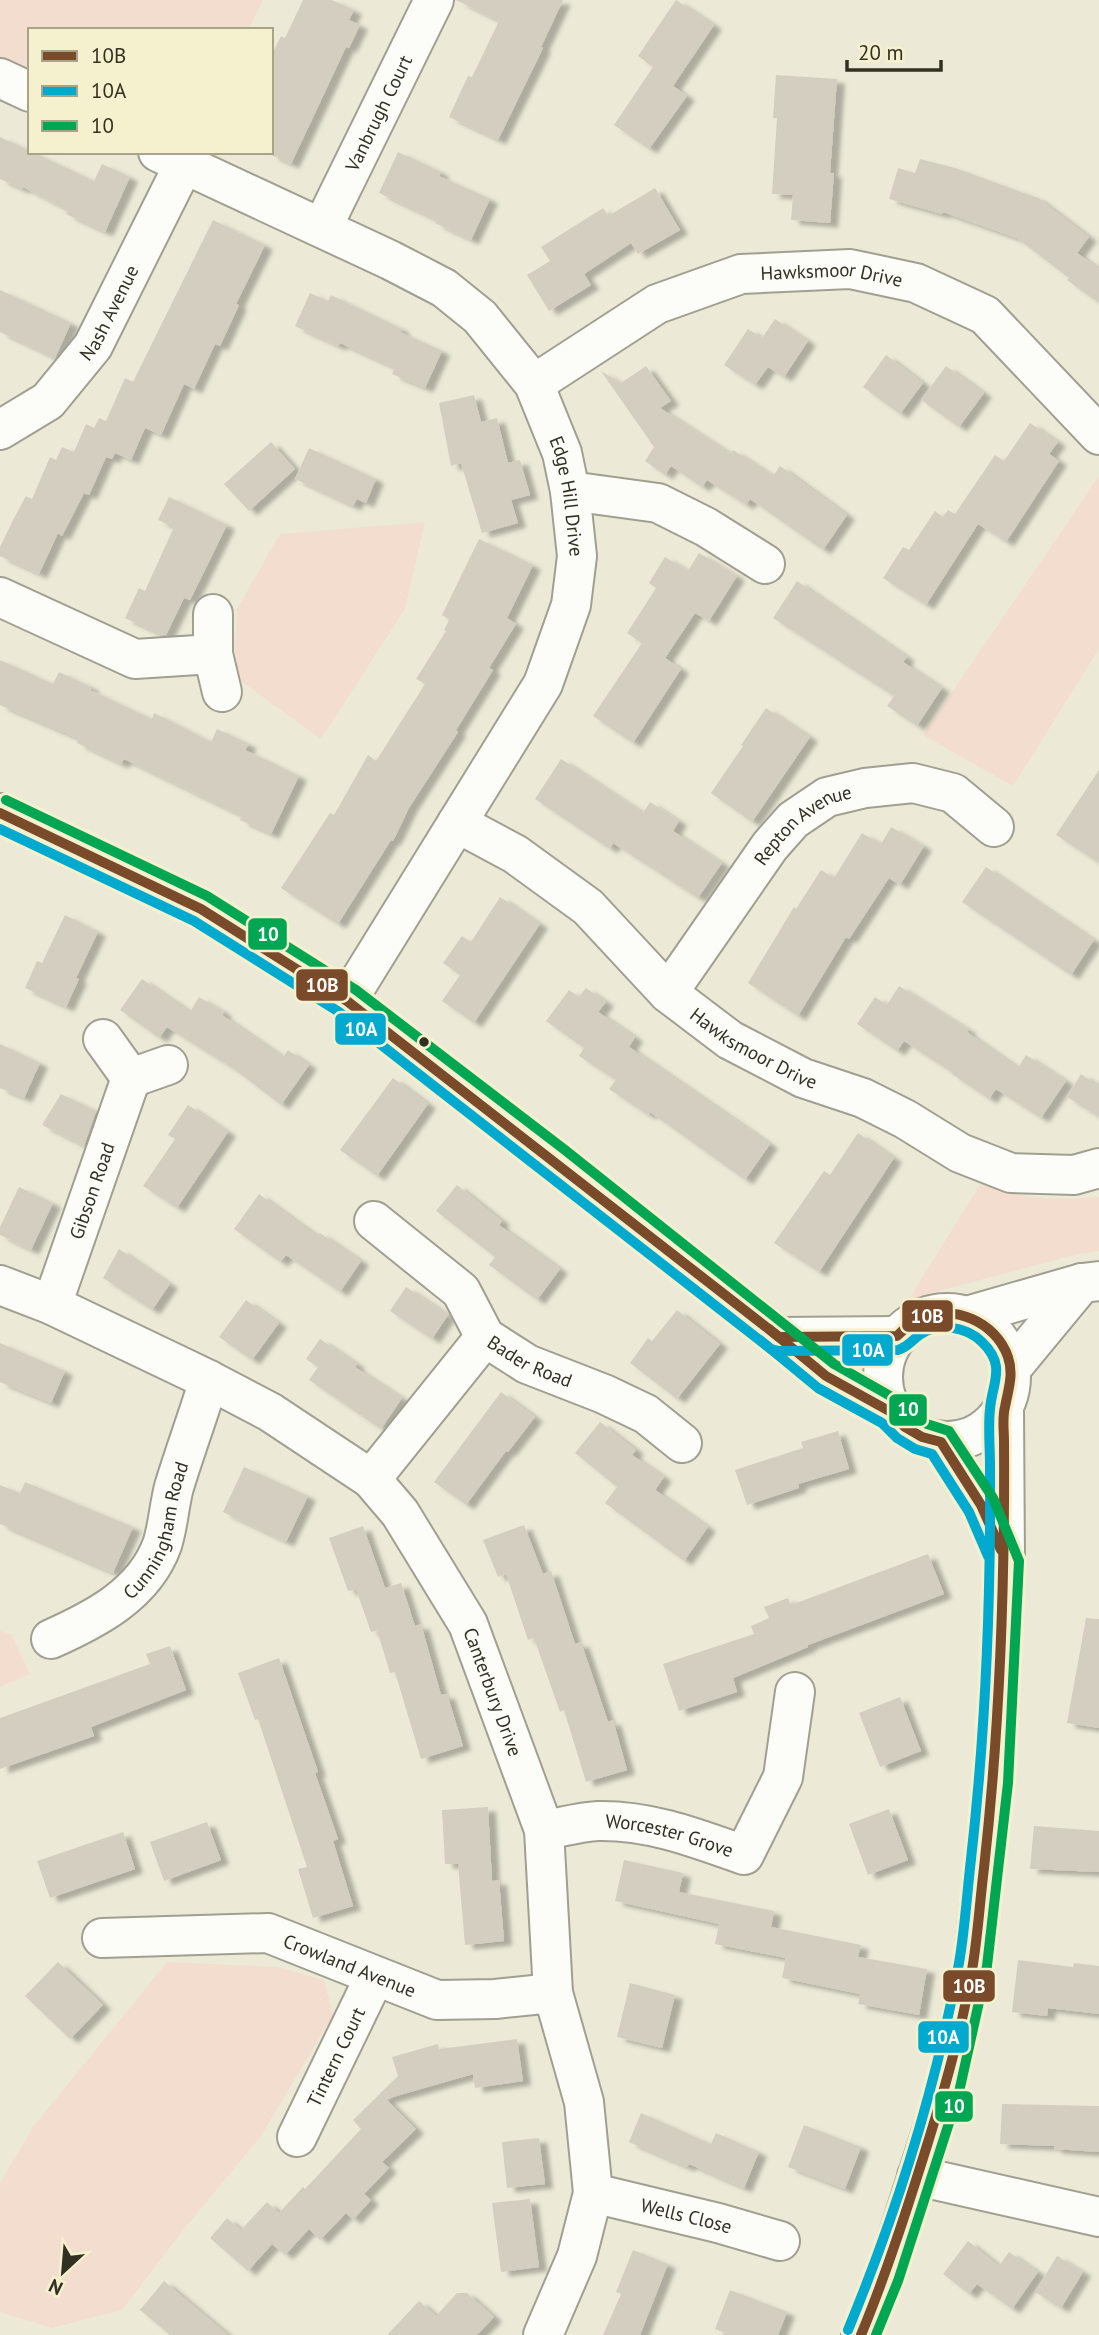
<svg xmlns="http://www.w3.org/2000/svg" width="1099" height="2335" font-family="'PT Sans',sans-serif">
<defs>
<filter id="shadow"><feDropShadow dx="8" dy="4.5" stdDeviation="2" flood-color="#0004"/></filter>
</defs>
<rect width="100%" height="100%" fill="#ecead7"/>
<g fill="#f3ddce">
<polygon points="0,0 263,0 248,30 30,30 30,71 0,57"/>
<polygon points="1099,476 1099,649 1013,786 923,735"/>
<polygon points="425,522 405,609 321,739 234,676 237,609 280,534"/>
<path d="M 981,1183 C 1018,1200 1059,1200 1099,1197 L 1099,1251 L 1078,1254 L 909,1299 Z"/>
<polygon points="0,1631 11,1634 30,1674 0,1687"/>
<polygon points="167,1962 277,1967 324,1980 333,2015 261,2136 184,2229 122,2310 52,2328 0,2312 0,2183 33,2127"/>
</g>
<g fill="#d3cec0" filter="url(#shadow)">
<polygon points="303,0 332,0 354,10 349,20 360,25 349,48 346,47 291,164 271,155 271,56 281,36 285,38"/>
<polygon points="456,0 563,0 541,47 543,48 498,140 449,117 468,76 472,77 499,21"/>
<polygon points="676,0 714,25 673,86 687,96 649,149 614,125 653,67 638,56"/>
<polygon points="776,75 837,79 830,173 834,173 830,223 791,220 793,195 772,194 777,118 773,118"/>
<polygon points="0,137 94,181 102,164 130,177 105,232 66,214 68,210 23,187 22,189 0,179"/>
<polygon points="398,152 441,172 439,176 490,199 471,240 435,223 437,220 379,193"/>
<polygon points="920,159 955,168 1038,198 1089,237 1077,253 1099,269 1099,303 1067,280 1069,278 1017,238 943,212 942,214 889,199 898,168 915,173"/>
<polygon points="655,188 680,230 638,254 631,243 584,274 591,285 549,311 527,275 550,261 541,247 603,208 608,216"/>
<polygon points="213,220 265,245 236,304 239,305 220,346 215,344 194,389 184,384 161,435 145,428 131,460 115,453 112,459 106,457 89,495 84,493 62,536 58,533 39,574 0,556 0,547 13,520 26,496 32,499 50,457 56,460 62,447 74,452 86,424 94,428 99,418 106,421 125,378 133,382"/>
<polygon points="0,290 71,323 55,358 0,332"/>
<polygon points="310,293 328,301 331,295 402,329 400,332 442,351 425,388 392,374 395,368 340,343 338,346 295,326"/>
<polygon points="775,319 808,341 784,377 768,367 755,385 724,365 748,329 762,338"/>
<polygon points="886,355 923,383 900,414 863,387"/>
<polygon points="646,366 671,401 660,408 731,454 733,450 773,476 780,466 847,515 823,550 750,499 746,505 707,480 702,487 671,466 665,475 645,461 654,447 601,371 621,383"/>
<polygon points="946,366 984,393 959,427 921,400"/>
<polygon points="474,395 481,422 497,418 508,463 520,460 530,495 511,500 518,523 482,533 461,463 451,466 439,403"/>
<polygon points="1030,423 1058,442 1049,454 1059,461 1006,542 978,524 926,605 883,578 903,547 909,550 935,511 943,517 948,510 955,514 995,455 1004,461"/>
<polygon points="271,442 295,469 249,511 224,484"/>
<polygon points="309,448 376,479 366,503 357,499 353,506 295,479"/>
<polygon points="169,497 227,525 190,600 184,598 166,635 162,635 125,618 139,588 145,591 174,527 158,520"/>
<polygon points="479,539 533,565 507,618 516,624 489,668 493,670 456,730 458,732 409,808 393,841 391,840 338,924 281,888 330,813 334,815 368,755 376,761 425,684 416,679 446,631 444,630 449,620 442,615"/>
<polygon points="699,553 737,576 709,621 695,613 665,658 681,669 633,743 593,716 642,643 627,633 656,588 649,583 665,557 688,571"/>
<polygon points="797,581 907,657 903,662 942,688 917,726 887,706 894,696 773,618"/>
<polygon points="0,660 53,684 59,672 91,687 90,690 152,719 154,713 211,742 217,729 249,744 245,750 299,776 271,834 240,820 242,816 124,759 121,764 77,743 79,739 0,705"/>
<polygon points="766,708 810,737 752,822 711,793 743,746 741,745"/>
<polygon points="561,759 643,813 650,802 679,821 673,831 722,863 698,898 613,843 610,849 535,799"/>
<polygon points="1099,770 1099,863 1056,835"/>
<polygon points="891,827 924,846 900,885 889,878 849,939 846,937 798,1016 748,983 794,907 796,909 821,870 834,878 862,833 881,844"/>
<polygon points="986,867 1094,940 1071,975 962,902"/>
<polygon points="500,897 540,924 474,1023 442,1001 460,975 443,963 462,936 471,942"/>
<polygon points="65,915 98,932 76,978 79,979 66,1007 25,988 37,961 42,963"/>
<polygon points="142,979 190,1012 199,997 224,1012 222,1015 283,1057 288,1050 309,1065 281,1105 234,1069 167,1027 159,1038 120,1010"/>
<polygon points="899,986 969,1030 967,1032 1018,1068 1026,1055 1066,1081 1041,1118 996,1089 989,1099 952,1074 953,1073 904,1041 897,1051 857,1024 875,997 887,1005"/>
<polygon points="586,988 606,1002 598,1012 635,1037 629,1047 770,1144 745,1180 650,1112 648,1115 609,1089 616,1080 579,1056 584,1048 546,1021 569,990 579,997"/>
<polygon points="0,1044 40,1063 24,1098 0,1088"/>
<polygon points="1081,1074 1099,1086 1099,1117 1067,1097"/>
<polygon points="393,1078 428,1104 377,1176 340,1150"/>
<polygon points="61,1094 96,1111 84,1146 42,1125"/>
<polygon points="188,1105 228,1132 177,1208 143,1186 175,1139 168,1135"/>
<polygon points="858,1133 894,1158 819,1272 774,1243 824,1171 830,1175"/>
<polygon points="457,1185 502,1221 499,1225 560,1269 537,1300 489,1265 495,1257 436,1211"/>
<polygon points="19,1187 53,1203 31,1250 0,1235 0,1227"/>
<polygon points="259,1194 317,1236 320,1233 361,1261 340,1292 286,1255 280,1262 234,1229"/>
<polygon points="119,1249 170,1284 152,1310 103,1278"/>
<polygon points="406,1287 448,1315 432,1339 390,1311"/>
<polygon points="246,1300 279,1323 252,1360 219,1337"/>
<polygon points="677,1310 720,1344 677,1399 630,1363 648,1338 652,1341"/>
<polygon points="320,1339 357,1364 355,1367 402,1398 381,1429 309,1380 318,1367 306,1359"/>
<polygon points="0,1343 65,1371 51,1403 0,1382"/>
<polygon points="501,1392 535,1417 508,1452 506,1451 466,1505 434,1482"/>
<polygon points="600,1422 636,1450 632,1455 664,1477 655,1490 708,1527 684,1561 605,1503 617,1487 575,1453"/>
<polygon points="838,1431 849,1469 798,1484 799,1488 747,1505 735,1470 803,1448 801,1442"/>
<polygon points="244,1467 308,1496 286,1542 223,1512"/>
<polygon points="25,1482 133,1527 113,1573 0,1524 0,1485 20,1493"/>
<polygon points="524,1525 543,1574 551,1571 575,1644 581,1642 608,1722 613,1720 627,1770 586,1782 564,1710 560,1712 534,1638 528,1640 506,1574 498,1577 483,1540"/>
<polygon points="363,1526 385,1588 401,1583 415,1626 421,1624 441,1695 447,1694 463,1746 421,1759 395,1672 390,1673 377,1630 371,1632 356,1589 348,1591 329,1538"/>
<polygon points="928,1554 944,1594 808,1645 808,1647 733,1678 737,1692 679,1711 663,1664 754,1634 751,1626 769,1618 764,1607 788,1598 791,1605"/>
<polygon points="1086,1618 1099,1619 1099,1728 1067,1723"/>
<polygon points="170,1646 186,1690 91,1727 94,1736 0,1769 0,1718 150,1664 146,1654"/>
<polygon points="279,1658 318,1772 315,1773 338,1839 333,1841 353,1906 313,1918 298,1869 307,1867 258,1719 255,1720 238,1673"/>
<polygon points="900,1697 921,1751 880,1767 859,1713"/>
<polygon points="488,1807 492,1881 499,1880 504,1941 465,1945 458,1864 445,1864 442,1810"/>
<polygon points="889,1809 908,1860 868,1875 849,1824"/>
<polygon points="207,1822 221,1860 164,1881 150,1842"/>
<polygon points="1034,1826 1099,1831 1099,1872 1030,1869"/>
<polygon points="123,1832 135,1869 50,1898 37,1861"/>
<polygon points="624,1860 683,1873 679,1892 774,1911 771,1927 861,1945 858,1957 927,1969 919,2015 858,2004 860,1994 782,1978 786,1958 715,1944 719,1924 615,1901"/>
<polygon points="1018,1960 1073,1967 1074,1963 1099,1966 1099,2014 1048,2008 1047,2016 1012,2012"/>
<polygon points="58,1962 103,2005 70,2039 25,1996"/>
<polygon points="630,1983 675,1995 662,2048 617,2037"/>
<polygon points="517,2039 523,2081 475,2088 473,2074 386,2099 416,2129 382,2162 389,2168 364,2194 371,2200 353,2220 346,2213 320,2240 309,2229 285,2255 272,2244 248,2271 210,2238 227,2218 241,2230 267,2202 279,2213 303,2187 305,2189 361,2129 353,2120 398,2076 392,2057 438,2044 439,2049"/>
<polygon points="1002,2104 1099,2106 1099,2152 1054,2149 1054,2146 1000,2144"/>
<polygon points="641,2113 711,2144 716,2133 759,2152 744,2188 689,2164 687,2167 629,2142"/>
<polygon points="804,2125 861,2147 845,2189 788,2167"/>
<polygon points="539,2138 545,2184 507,2188 502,2142"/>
<polygon points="530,2199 539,2267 501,2272 492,2203"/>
<polygon points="968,2241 999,2266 1009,2252 1038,2272 1012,2309 977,2284 969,2294 943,2274"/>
<polygon points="633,2250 668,2264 640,2335 603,2335 621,2294 616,2292"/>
<polygon points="1057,2256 1083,2272 1061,2308 1035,2292"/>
<polygon points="164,2281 228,2335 170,2335 140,2310"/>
<polygon points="730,2290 787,2312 778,2335 730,2335 715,2329"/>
<polygon points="457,2293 467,2293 494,2317 477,2335 387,2335 419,2301 436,2316"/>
</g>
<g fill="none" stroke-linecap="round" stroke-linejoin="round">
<g stroke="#a19f90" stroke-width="42">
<g id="minor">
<polyline points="0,78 30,92"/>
<path id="s1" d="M 158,152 L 390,260 L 444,288 L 480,317 L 534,384 L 562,453 L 570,491 L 577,556 L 571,605 L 543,684 L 347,1001"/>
<path id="s2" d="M 322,228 L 434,0"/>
<path id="s3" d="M 534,384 L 657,304 L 741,274 L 850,269 L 916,283 L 985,315 L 1099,435"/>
<path id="s4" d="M 0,430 L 48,401 L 93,346 L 184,164"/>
<polyline points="570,491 658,503 706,527 765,564"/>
<polyline points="0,597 135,659 213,654"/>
<polyline points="213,614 213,654 222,692"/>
<polyline points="0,813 201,909 347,1001 556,1161 779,1337 826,1376 891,1412"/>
<path id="s5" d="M 457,823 L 515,854 L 588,907 L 668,993 L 730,1040 L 803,1078 L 863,1098 L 905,1119 L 960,1153 L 1011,1173 L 1074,1175 L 1099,1168"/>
<path id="s6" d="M 668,993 L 770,846 L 793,820 L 827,797 L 865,788 L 913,783 L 953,793 L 994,827"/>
<polyline points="103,1039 131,1078 168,1065"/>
<path id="s7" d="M 374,1221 L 461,1291 L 485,1337 L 527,1364 L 604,1394 L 646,1414 L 682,1443"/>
<path id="s8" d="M 0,1285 L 52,1305 L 209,1380 L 270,1412 L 371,1479 L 400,1513 L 468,1624 L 544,1830 L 553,1993 L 584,2102 L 593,2193 L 577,2256 L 543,2335"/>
<path id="s9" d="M 52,1305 L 131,1078"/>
<circle cx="947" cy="1377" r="64"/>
<polyline points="967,1316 1082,1283 1099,1281"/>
<polyline points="779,1337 897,1336"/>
<polyline points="1011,1369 1082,1283"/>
<polyline points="941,1442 981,1505 999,1545"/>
<polyline points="371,1479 485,1337"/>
<path id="s10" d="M 51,1639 C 96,1619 144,1594 162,1545 C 168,1527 169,1506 174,1487 C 185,1451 198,1416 209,1380"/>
<path id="s11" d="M 544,1830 C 562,1827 580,1822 598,1821 C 650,1820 696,1838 744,1855 L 783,1777 L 795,1692"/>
<path id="s12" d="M 102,1938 L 268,1933 L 437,2000 L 495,1999 L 553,1993"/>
<path id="s13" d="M 297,2137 L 375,1976"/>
<polyline points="917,2176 1099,2217"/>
<path id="s14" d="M 593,2193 L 718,2223 L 780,2241"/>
<polyline points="861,2335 885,2277 946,2088 973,1964 994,1782 1005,1560 1004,1409"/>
</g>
</g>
<use href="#minor" stroke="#fcfcf9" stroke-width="38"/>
<g stroke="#f5f1ce" stroke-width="16">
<g id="bus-1">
<path d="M 0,813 L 201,909 L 347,1001 L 779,1337 L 897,1336 C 904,1329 911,1323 919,1319 C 953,1303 996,1322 1008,1357 C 1014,1375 1008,1390 1005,1407 C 1002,1418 1004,1430 1004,1441 C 1005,1584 1000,1726 984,1868 C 980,1900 978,1933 973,1964 C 961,2036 940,2105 918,2174 C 901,2228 883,2282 861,2335"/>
<polyline points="769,1329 826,1376 891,1412 905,1427 922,1437 941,1442 981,1505 1001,1550"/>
</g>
</g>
<g stroke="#f5f1ce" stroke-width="16">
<g id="bus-2">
<path d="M 0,829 L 194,921 L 339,1012 L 771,1349 L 779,1351 L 898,1350 C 908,1347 913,1339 921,1334 C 939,1322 967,1327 982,1342 C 1007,1366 992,1383 990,1409 C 988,1427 990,1447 990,1465 C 991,1596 986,1728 971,1859 C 967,1893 965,1929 959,1963 C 936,2086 896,2214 848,2330"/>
<polyline points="760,1340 818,1388 882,1423 897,1438 915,1449 932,1454 969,1512 988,1556"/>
</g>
</g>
<g stroke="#f5f1ce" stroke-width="16">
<polyline id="bus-3" points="6,800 207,896 356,990 565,1150 834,1364 899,1401 914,1416 927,1424 949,1431 993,1498 1019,1561 1008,1783 987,1966 959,2092 898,2281 876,2335"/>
</g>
<use href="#bus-1" stroke="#7a4b2a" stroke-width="10"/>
<use href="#bus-2" stroke="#00a9ce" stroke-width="10"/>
<use href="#bus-3" stroke="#00a651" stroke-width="10"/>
</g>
<circle fill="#323023" stroke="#f5f1ce" stroke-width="2.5" cx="424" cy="1042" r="6"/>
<g text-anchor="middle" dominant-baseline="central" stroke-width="5" stroke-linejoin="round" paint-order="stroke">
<g font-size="19" fill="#323023" stroke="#f5f1ce">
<text stroke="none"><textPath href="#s2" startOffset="128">Vanbrugh Court</textPath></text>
<text stroke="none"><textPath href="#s3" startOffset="327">Hawksmoor Drive</textPath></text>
<text stroke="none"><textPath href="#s4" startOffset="164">Nash Avenue</textPath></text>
<text stroke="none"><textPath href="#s1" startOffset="567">Edge Hill Drive</textPath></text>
<text stroke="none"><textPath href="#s6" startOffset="219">Repton Avenue</textPath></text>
<text stroke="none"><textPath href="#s5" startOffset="376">Hawksmoor Drive</textPath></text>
<text stroke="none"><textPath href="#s9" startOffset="121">Gibson Road</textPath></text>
<text stroke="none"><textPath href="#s7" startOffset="215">Bader Road</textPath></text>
<text stroke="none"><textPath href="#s10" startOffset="161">Cunningham Road</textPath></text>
<text stroke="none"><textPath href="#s8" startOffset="667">Canterbury Drive</textPath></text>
<text stroke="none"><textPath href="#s11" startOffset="128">Worcester Grove</textPath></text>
<text stroke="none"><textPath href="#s12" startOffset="254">Crowland Avenue</textPath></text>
<text stroke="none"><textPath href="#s13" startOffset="89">Tintern Court</textPath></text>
<text stroke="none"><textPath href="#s14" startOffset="96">Wells Close</textPath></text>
</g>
</g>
<g stroke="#f5f1ce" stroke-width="2.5">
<rect x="247" y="917" width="41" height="34" rx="7" fill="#00a651"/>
<rect x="295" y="968" width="54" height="34" rx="7" fill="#7a4b2a"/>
<rect x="334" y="1012" width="53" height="34" rx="7" fill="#00a9ce"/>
<rect x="901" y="1299" width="53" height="34" rx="7" fill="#7a4b2a"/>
<rect x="841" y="1333" width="53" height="34" rx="7" fill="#00a9ce"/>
<rect x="888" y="1393" width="40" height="34" rx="7" fill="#00a651"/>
<rect x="942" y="1969" width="54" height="34" rx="7" fill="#7a4b2a"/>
<rect x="917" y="2020" width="53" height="34" rx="7" fill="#00a9ce"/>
<rect x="934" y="2090" width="40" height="33" rx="7" fill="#00a651"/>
</g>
<g font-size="19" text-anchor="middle" font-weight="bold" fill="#fff">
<text x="268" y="941">10</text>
<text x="322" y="992">10B</text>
<text x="361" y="1036">10A</text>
<text x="927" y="1323">10B</text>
<text x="868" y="1357">10A</text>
<text x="908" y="1416">10</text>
<text x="969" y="1993">10B</text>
<text x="943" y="2044">10A</text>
<text x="954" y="2113">10</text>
</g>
<rect x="28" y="28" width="245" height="126" fill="#f5f1ce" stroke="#a7a48a" stroke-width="2"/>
<rect x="42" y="51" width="35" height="10" fill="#7a4b2a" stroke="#a7a48a" stroke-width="2"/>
<text x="91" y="63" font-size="21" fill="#323023">10B</text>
<rect x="42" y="86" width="35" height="10" fill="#00a9ce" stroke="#a7a48a" stroke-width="2"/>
<text x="91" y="98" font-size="21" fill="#323023">10A</text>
<rect x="42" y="121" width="35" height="10" fill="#00a651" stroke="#a7a48a" stroke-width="2"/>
<text x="91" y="133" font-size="21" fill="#323023">10</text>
<g transform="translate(63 2272) rotate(206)" stroke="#f5f1ce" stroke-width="5" paint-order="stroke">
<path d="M0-5L12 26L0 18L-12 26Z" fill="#323023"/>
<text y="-10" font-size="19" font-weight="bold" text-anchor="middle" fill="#323023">N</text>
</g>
<path d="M847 60v10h94v-10" fill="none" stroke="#323023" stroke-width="3.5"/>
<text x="858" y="60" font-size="21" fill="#323023" stroke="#f5f1ce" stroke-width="5" paint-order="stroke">20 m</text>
</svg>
